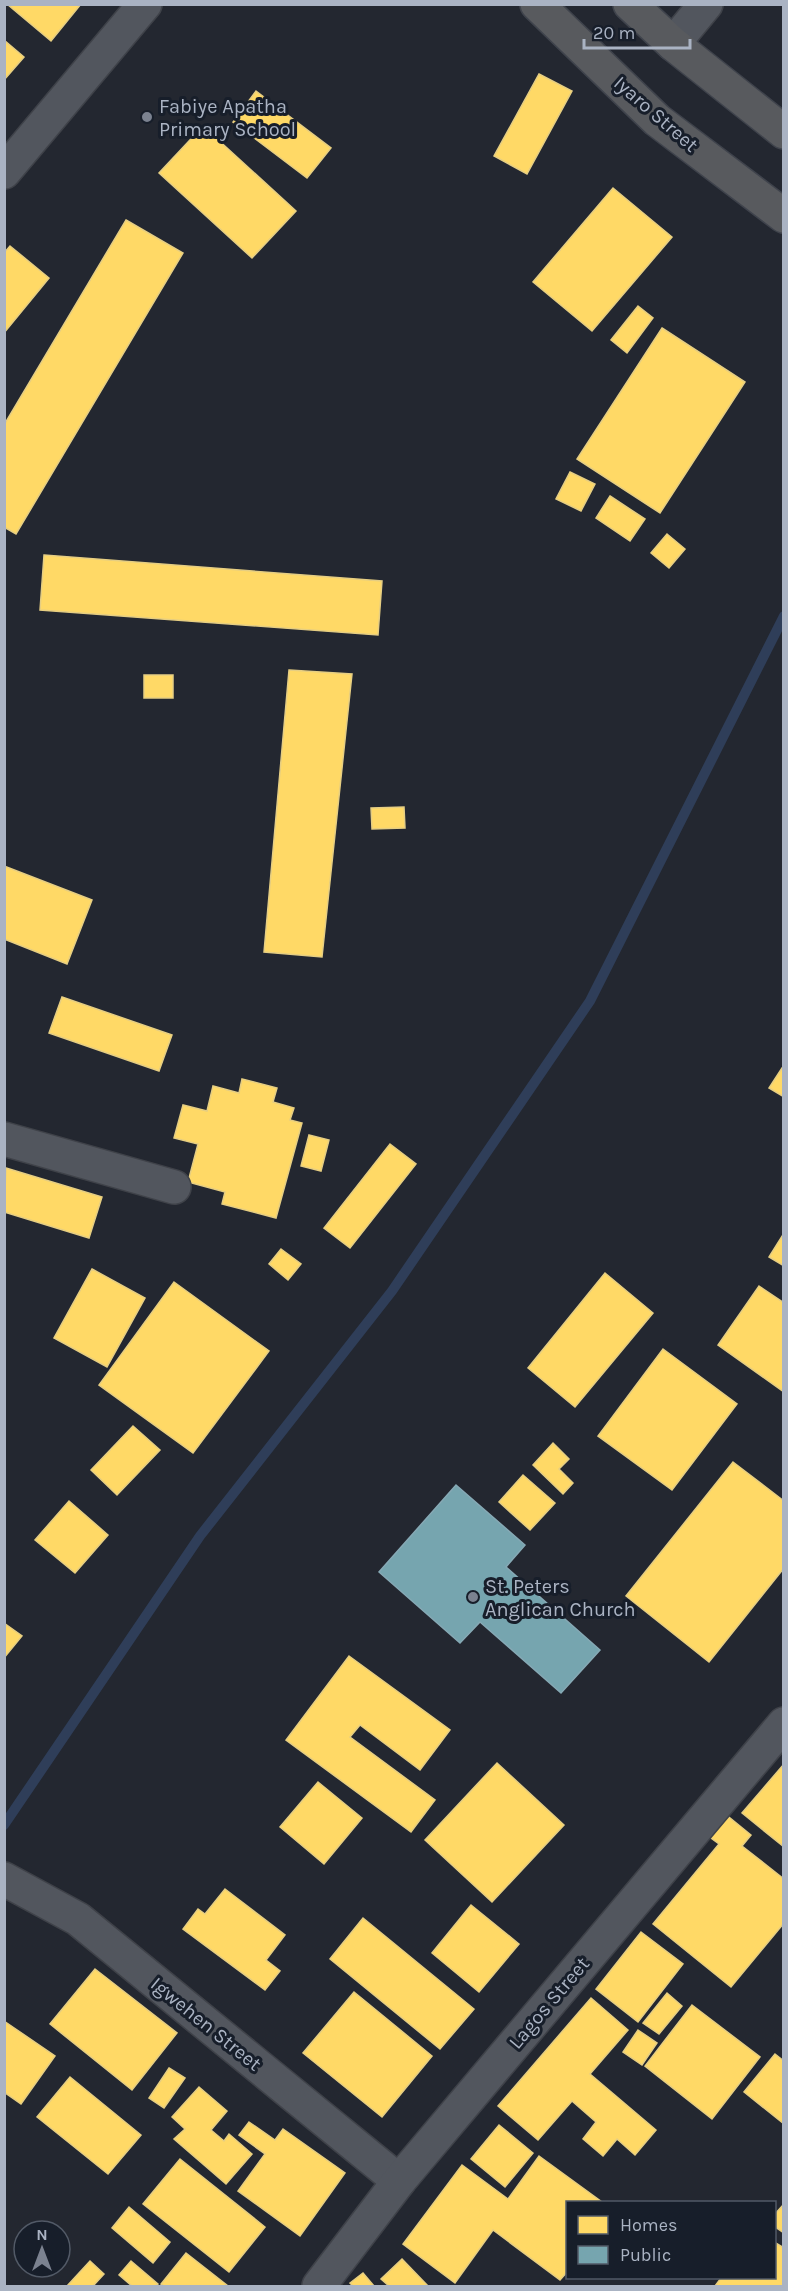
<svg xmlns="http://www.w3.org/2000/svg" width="788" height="2291" font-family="Karla,sans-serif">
<rect width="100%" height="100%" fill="#232730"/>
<g fill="#ffd966" stroke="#e6ce82" stroke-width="1.5">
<polygon points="7,4 81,4 51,41"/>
<polygon points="4,40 24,57 4,80"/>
<polygon points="539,74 572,91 527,174 494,156"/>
<polygon points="256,91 331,148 307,178 233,122"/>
<polygon points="203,126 296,211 252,258 159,173"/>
<polygon points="613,188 672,237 592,331 533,282"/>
<polygon points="126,220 183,253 16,534 4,527 4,425"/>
<polygon points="10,246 49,278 4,333 4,253"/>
<polygon points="638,306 653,318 627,353 611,340"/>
<polygon points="662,328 745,382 660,513 577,459"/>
<polygon points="570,472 595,484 581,511 556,499"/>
<polygon points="610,496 645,519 630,541 596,518"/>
<polygon points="667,534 685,549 669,568 651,553"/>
<polygon points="44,555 382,581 378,635 40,610"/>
<polygon points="289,670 352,674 322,957 264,952"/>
<rect x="144" y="675" width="29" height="23"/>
<polygon points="404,807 405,828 372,829 371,808"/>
<polygon points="4,866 92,900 67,964 4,939"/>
<polygon points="62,997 172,1035 159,1071 49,1033"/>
<polygon points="782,1068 784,1069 784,1097 769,1088"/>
<polygon points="242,1079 277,1088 273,1102 294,1108 290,1120 302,1123 276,1218 222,1204 225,1192 188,1182 198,1144 174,1138 183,1105 207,1111 213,1086 239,1093"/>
<polygon points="309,1135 329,1140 321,1171 301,1166"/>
<polygon points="390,1144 416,1164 350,1248 324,1228"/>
<polygon points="6,1168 102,1197 89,1238 4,1212"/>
<polygon points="784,1233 784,1266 769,1257"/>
<polygon points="281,1249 301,1264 288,1280 269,1264"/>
<polygon points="92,1269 145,1298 107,1367 54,1338"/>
<polygon points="605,1273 653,1313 575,1407 528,1368"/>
<polygon points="174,1282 269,1351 193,1453 99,1385"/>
<polygon points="759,1286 784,1303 784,1392 718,1345"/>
<polygon points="663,1349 737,1404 672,1490 598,1436"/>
<polygon points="133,1426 160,1450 117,1495 91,1470"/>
<polygon points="553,1443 569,1459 559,1469 573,1483 563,1494 533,1465"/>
<polygon points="733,1462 784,1501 784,1568 709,1662 626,1596"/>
<polygon points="523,1475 555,1503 530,1530 499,1502"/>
<polygon points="69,1501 108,1535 75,1573 35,1540"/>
<polygon points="4,1623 22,1636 4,1658"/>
<polygon points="349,1656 450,1730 420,1770 360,1725 350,1737 435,1800 411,1832 286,1740"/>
<polygon points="497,1763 564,1825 492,1902 425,1840"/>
<polygon points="784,1764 784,1847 742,1813"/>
<polygon points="318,1782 362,1818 324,1864 280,1827"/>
<polygon points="724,1813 751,1835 742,1846 784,1879 784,1923 731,1987 653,1924 719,1844 707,1835"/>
<polygon points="225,1889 285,1935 266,1960 280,1971 265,1990 183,1929 198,1909 205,1914"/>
<polygon points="471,1905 519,1944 479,1992 432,1953"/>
<polygon points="363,1918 474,2009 440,2049 330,1959"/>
<polygon points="641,1932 683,1964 638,2022 596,1989"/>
<polygon points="95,1969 177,2033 132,2090 50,2024"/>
<polygon points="354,1992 432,2056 382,2117 303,2053"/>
<polygon points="667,1993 682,2006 659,2034 643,2023"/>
<polygon points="591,1998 628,2030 590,2074 656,2130 635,2155 617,2139 603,2156 583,2139 596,2122 572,2101 538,2140 498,2106"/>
<polygon points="692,2005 760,2057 712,2119 645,2066"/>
<polygon points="4,2021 55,2056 21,2104 4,2092"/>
<polygon points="638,2030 657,2043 642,2065 623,2052"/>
<polygon points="775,2054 784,2061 784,2124 744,2092"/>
<polygon points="169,2068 185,2078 164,2108 149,2098"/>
<polygon points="70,2077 141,2135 108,2174 37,2117"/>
<polygon points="199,2087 227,2111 211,2130 224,2141 229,2134 252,2154 226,2184 174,2139 185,2129 172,2117"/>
<polygon points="249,2122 275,2140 283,2129 345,2173 300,2236 238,2191 265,2154 239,2135"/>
<polygon points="499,2125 533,2153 505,2187 471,2159"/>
<polygon points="539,2156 602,2202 568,2202 568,2271 560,2280 493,2230 455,2283 403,2244 462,2165 508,2199"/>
<polygon points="180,2159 265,2227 229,2272 143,2204"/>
<polygon points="784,2204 784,2233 774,2226 774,2215"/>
<polygon points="129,2207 170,2242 153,2263 112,2228"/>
<polygon points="774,2242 784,2248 784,2286 715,2286 721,2278 774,2278"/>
<polygon points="186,2253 228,2286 164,2286 161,2284"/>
<polygon points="402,2259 428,2286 389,2286 381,2279"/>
<polygon points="90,2261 104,2274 93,2286 67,2286"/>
<polygon points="131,2261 158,2284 156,2286 132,2286 119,2275"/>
<polygon points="363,2273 374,2286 353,2286 350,2283"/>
</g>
<polygon fill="#76a5af" stroke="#86a9b5" stroke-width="1.5" points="456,1485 525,1545 506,1567 600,1650 561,1693 480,1622 460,1643 379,1572"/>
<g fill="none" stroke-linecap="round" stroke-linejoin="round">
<polyline stroke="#2f3e59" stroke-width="10" points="4,1825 200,1536 392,1291 590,1001 784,616"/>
<g stroke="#3f4249" stroke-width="36">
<g id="minor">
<polyline points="673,44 706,4"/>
<polyline points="4,172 145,4"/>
<polyline points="4,1139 174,1187"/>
<polyline points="4,1879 78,1919 399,2181"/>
<polyline points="319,2286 399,2181 784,1724"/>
</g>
</g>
<g stroke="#3f434c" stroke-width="36">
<g id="highway">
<polyline points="537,4 657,120 784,216"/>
<polyline points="630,4 673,44 784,132"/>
</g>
</g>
<use href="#minor" stroke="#52565e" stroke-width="33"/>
<use href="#highway" stroke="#585a5e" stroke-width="33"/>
</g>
<g fill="#7b8290" stroke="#171e2a" stroke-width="2">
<circle cx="147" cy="117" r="6"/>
<circle cx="473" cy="1597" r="6"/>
</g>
<g text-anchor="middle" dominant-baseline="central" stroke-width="6" stroke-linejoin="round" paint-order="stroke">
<g font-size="20" fill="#aab3c3" stroke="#171e2a" text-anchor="start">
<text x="159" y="106">Fabiye Apatha<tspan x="159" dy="23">Primary School</tspan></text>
<text x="485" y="1586">St. Peters<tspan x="485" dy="23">Anglican Church</tspan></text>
</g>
<g font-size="20" fill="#aab3c3" stroke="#171e2a">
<text transform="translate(656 114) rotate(41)">Iyaro Street</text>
<text transform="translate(549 2003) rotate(-50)">Lagos Street</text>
<text transform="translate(206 2024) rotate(39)">Igwehen Street</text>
</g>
</g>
<rect width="788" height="2291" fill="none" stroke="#aab3c3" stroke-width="12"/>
<rect x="566" y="2201" width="210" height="78" fill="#171e2a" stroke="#525a67" stroke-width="1.5"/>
<rect x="578" y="2216" width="30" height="18" fill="#ffd966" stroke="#525a67" stroke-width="1.5"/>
<text x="620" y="2231" font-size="18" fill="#aab3c3">Homes</text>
<rect x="578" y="2246" width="30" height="18" fill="#76a5af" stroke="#525a67" stroke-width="1.5"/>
<text x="620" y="2261" font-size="18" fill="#aab3c3">Public</text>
<g transform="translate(42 2249)"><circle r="28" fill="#171e2a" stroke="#525a67" stroke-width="1.5"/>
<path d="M0-4.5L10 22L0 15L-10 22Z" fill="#7b8290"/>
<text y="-9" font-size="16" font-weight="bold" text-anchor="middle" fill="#aab3c3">N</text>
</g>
<path d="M584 39v9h106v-9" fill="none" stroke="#aab3c3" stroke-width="3"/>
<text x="593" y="39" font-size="18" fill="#aab3c3" stroke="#171e2a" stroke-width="4.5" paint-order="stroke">20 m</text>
</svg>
